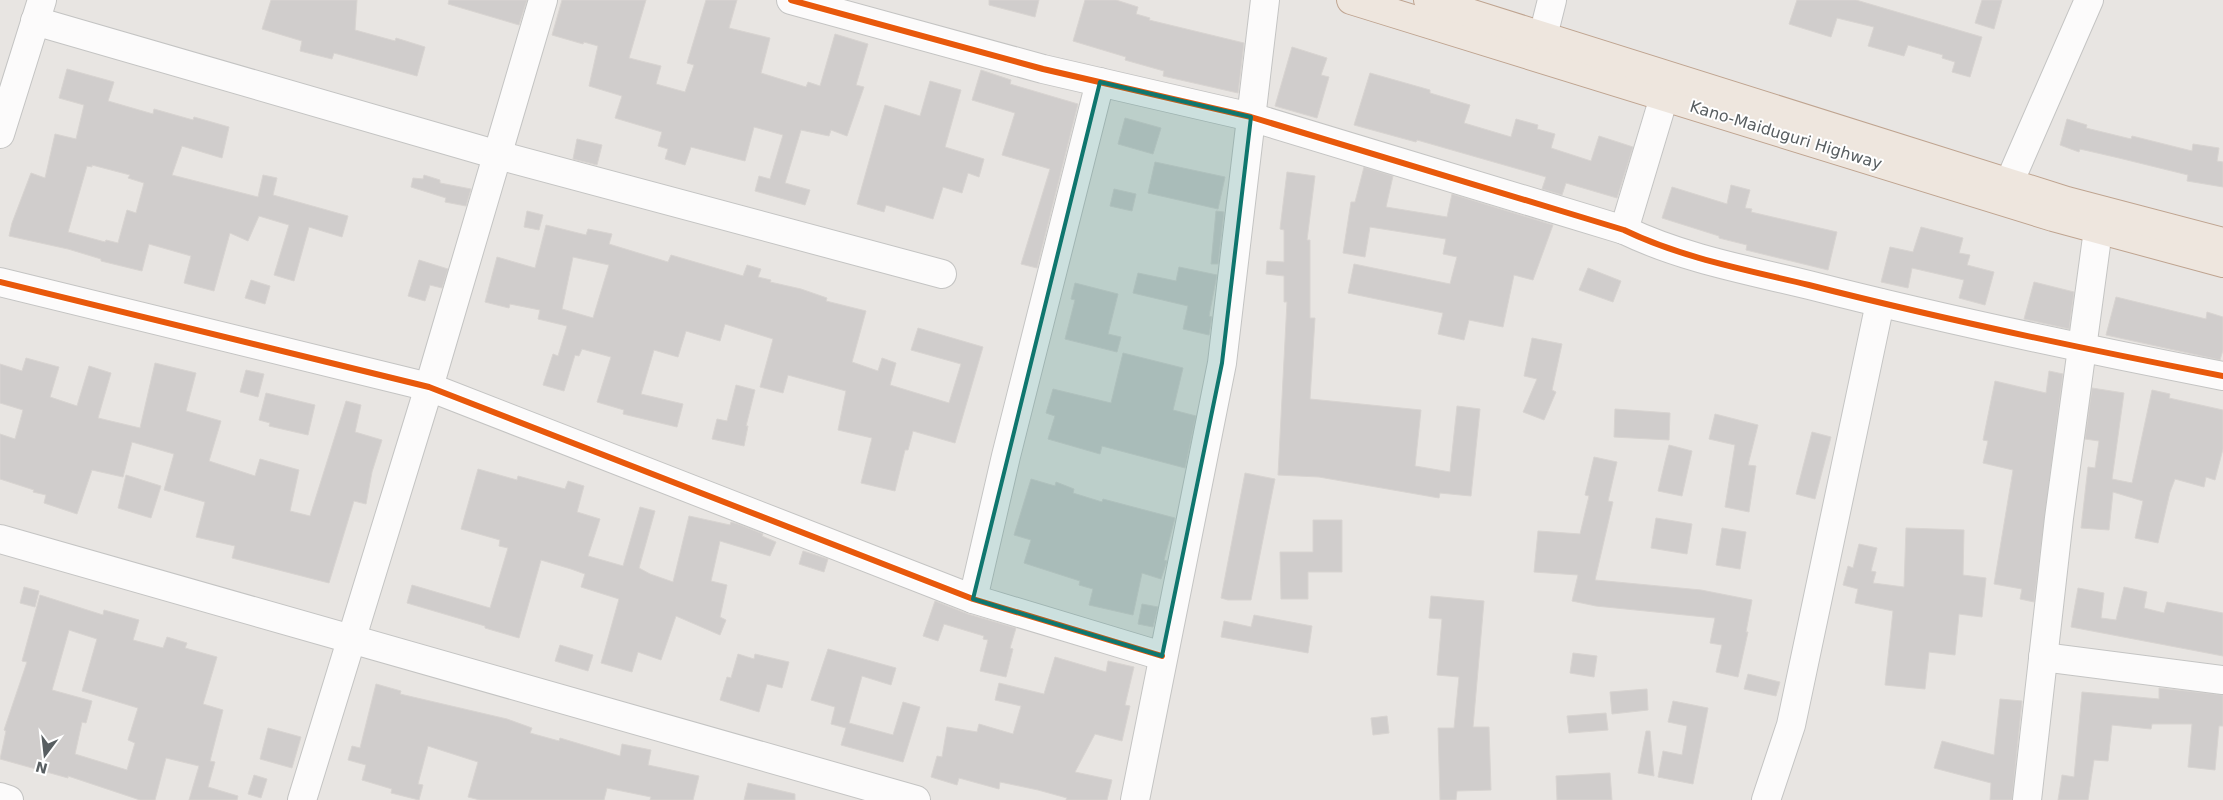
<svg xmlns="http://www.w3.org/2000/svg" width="2223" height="800" font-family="'DejaVu Sans',sans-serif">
<rect width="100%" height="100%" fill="#e8e5e2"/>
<g fill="#d0cdcc" stroke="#d8d4d1" fill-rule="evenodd">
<polygon points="271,0 357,0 355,30 395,41 396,38 425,47 417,76 334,53 332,59 300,51 302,41 262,29"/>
<polygon points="449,0 527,0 519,25 448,4"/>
<polygon points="562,0 646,0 629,58 661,66 656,84 685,92 694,65 687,63 706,0 737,0 729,28 770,38 761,73 806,87 808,82 820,86 835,34 868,44 856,85 864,87 847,136 831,130 829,136 801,130 785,183 810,190 805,205 755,191 759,176 770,179 783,135 754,127 745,161 691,147 685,165 665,159 668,149 658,146 662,132 615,118 622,96 589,86 598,46 584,42 583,44 552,35"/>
<polygon points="989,0 1039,0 1035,17 989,5"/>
<polygon points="1085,0 1116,0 1138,7 1136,14 1150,18 1149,20 1244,43 1238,93 1163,76 1164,71 1125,60 1126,57 1073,41"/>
<polygon points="1797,0 1856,0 1982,37 1970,77 1952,72 1955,62 1942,58 1943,55 1908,45 1904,56 1868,46 1874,27 1837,18 1831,37 1789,24"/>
<polygon points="1982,0 2002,0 1994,29 1975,23"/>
<polygon points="1292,47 1327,58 1321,75 1329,77 1317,118 1275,106"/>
<path d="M 67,69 L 114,82 L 108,101 L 153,114 L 154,109 L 193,120 L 194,117 L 229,127 L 222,158 L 182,146 L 172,175 L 258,197 L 263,175 L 277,178 L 273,195 L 348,216 L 342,237 L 309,227 L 294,281 L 274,275 L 289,225 L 259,216 L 248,241 L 230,233 L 214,291 L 184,283 L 191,256 L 149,244 L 142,271 L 101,261 L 101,259 L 68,249 L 9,236 L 12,223 L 31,173 L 45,178 L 55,134 L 76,139 L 84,105 L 59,98 ZM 92,165 L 130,175 L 128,178 L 144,183 L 136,213 L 127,210 L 118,243 L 106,240 L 105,242 L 68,232 L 87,166 L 92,167 Z"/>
<polygon points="981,70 1011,80 1010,84 1078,104 1037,268 1021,264 1050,169 1002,155 1015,113 972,100"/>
<polygon points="1370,73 1430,90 1430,93 1470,105 1464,123 1511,137 1516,119 1538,125 1537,129 1555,134 1551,148 1591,161 1599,136 1633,147 1617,198 1566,183 1562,195 1542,189 1546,177 1417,140 1416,142 1354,125"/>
<polygon points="930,81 961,90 945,147 984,159 979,177 968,173 962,193 943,187 933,219 886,205 884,212 857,204 885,105 920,116"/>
<polygon points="1125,118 1161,128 1153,154 1118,144"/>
<polygon points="2067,119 2087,125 2086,128 2131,139 2132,136 2192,151 2193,144 2219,148 2217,161 2223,162 2223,187 2187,181 2188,175 2119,158 2080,149 2079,152 2060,145"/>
<polygon points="577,139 602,145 597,165 573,159"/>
<polygon points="1155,162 1225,177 1218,209 1148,193"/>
<polygon points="1364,167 1393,176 1386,207 1447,217 1452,194 1553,225 1533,280 1514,275 1503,327 1469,320 1464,340 1438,334 1443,313 1348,293 1354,264 1450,284 1457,257 1443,254 1446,239 1370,227 1365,257 1343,253 1351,202 1355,202"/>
<polygon points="1287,172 1315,176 1307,240 1310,240 1310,318 1315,318 1310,399 1421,410 1415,466 1450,472 1457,406 1480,409 1471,496 1440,493 1439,498 1319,477 1278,475 1287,302 1284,302 1284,276 1266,274 1267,261 1284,262 1284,230 1280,229"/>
<polygon points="424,175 440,180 440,183 471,189 466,206 445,202 446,198 411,187 413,178 423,179"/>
<polygon points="1731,185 1750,190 1745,208 1752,209 1751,212 1837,232 1828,270 1746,250 1747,245 1719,238 1719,236 1662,218 1672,187 1727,204"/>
<polygon points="1114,189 1136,194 1132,211 1110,206"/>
<polygon points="527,211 543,215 539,230 524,227"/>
<polygon points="1216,211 1224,212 1218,264 1211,264"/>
<path d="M 546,225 L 586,235 L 588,229 L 612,234 L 609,244 L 668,262 L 671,255 L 743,276 L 747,265 L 761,269 L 758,277 L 771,280 L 770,282 L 801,289 L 827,298 L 826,301 L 866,311 L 852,362 L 878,371 L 882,358 L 896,363 L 890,385 L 949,403 L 961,364 L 911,350 L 918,328 L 983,347 L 955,443 L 913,431 L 908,450 L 905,450 L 895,491 L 861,483 L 872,438 L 838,430 L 846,391 L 788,375 L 783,393 L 760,387 L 773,339 L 725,324 L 720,341 L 686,331 L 678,357 L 654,350 L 641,394 L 683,404 L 677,427 L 623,414 L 624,410 L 597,402 L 611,357 L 582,349 L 579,356 L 575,355 L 564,391 L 543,385 L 553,354 L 558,356 L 567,326 L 538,319 L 540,310 L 510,304 L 509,308 L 485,302 L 497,257 L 535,268 ZM 573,257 L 609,265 L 593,318 L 562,309 Z"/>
<polygon points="1921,227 1963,238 1959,253 1970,255 1967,265 1994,272 1985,305 1959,298 1964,280 1912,268 1908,288 1881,282 1890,247 1913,252"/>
<polygon points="419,260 448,269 442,288 430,285 425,301 408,296"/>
<polygon points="1179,267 1217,275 1209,316 1212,317 1209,335 1183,329 1188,306 1133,293 1138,273 1176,281"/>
<polygon points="1588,268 1621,281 1613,302 1579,290"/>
<polygon points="251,280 270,286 265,304 245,298"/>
<polygon points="2034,282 2074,292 2069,329 2024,319"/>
<polygon points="1075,283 1118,294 1108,334 1121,337 1117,352 1065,339 1075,300 1071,299"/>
<polygon points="2116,297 2206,319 2207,312 2223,317 2223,350 2220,360 2106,335"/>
<polygon points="1532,338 1562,344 1552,390 1556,392 1544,420 1523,412 1537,379 1524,376"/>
<polygon points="1123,353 1183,368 1173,410 1196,416 1185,468 1102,446 1100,454 1048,439 1055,416 1046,413 1053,389 1111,403"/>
<polygon points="26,358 59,367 50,397 77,406 89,366 111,373 98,418 140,428 155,363 196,373 186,411 221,421 209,461 255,476 260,459 299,470 290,511 310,516 346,401 361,405 355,432 382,440 372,472 366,504 354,501 329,583 232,558 235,546 196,537 205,502 164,490 174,454 132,442 123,477 92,470 77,514 44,503 46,495 33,492 34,490 0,479 0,434 15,439 23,410 0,403 0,364 22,371"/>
<polygon points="246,370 264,374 258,397 240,392"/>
<polygon points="2049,371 2063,374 2034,602 2020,599 2022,589 1994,584 2013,470 1983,463 1988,441 1983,440 1995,381 2046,393"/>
<polygon points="736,385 755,390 746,426 748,426 744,446 712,439 717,419 727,421"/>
<polygon points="2092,388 2124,393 2112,479 2132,483 2152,390 2170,394 2169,398 2223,410 2223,449 2215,480 2206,477 2204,487 2175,479 2170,492 2158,543 2135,538 2143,501 2113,492 2109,530 2081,528 2088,467 2095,468 2099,441 2085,439"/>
<polygon points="266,393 315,405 308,435 269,426 270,423 259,420"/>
<polygon points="1615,409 1670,413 1669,440 1614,437"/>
<polygon points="1715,414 1758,425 1748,465 1756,466 1749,512 1725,507 1735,445 1709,439"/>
<polygon points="1812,432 1831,437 1815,499 1796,494"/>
<polygon points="1669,445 1692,451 1682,496 1658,491"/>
<polygon points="1594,457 1617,462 1608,501 1613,502 1595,580 1701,590 1752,600 1746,632 1748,632 1738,677 1716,672 1722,645 1710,643 1715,618 1596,606 1572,601 1578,575 1534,572 1538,531 1580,534 1589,496 1585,495"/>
<polygon points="478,469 517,480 518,476 565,489 568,481 584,486 577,512 600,519 588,556 623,566 640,507 655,511 639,568 650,574 673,582 689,516 730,525 731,522 738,524 763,534 762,536 776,542 770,556 720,541 711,581 727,585 720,617 726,620 720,635 676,616 661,660 638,652 632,672 601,663 619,599 581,587 585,574 571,569 541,560 519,638 485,628 485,626 407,603 412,585 490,608 508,548 499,546 500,540 461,529"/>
<polygon points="1245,473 1275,479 1251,600 1228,600 1221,598"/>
<polygon points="126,475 161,486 151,518 118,508"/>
<polygon points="1031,479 1055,486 1056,482 1074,489 1073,493 1102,502 1103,499 1175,518 1164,560 1167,561 1161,579 1142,573 1133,615 1089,605 1093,589 1079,585 1080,581 1024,563 1031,540 1014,535"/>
<polygon points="1656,518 1692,524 1687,554 1651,548"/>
<polygon points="1313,520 1342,520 1342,572 1308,572 1308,599 1281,599 1280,552 1313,552"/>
<polygon points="1722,528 1746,532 1740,569 1716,565"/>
<polygon points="1906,528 1964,530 1963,575 1986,578 1982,617 1959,614 1955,655 1929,652 1925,689 1885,685 1893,611 1855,603 1858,589 1843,585 1848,566 1853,568 1859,544 1877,548 1871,571 1876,572 1873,583 1904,587"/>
<polygon points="803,551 828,559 824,572 799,564"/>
<polygon points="24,587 39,591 35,607 20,603"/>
<polygon points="2124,587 2147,592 2144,608 2164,613 2167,602 2223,613 2223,656 2071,627 2078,588 2104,593 2101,618 2116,620"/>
<path d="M 40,595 L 103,615 L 104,610 L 139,620 L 133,640 L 163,648 L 167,637 L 187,643 L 185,648 L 217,657 L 203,704 L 223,710 L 210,761 L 215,762 L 208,787 L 238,796 L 237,800 L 189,800 L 199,766 L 166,758 L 155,800 L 140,800 L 68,776 L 68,778 L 0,759 L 6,731 L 4,730 L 27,662 L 22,661 ZM 69,630 L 97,639 L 82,691 L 138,708 L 128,740 L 135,743 L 127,770 L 75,754 L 82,722 L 86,723 L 92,701 L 52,690 Z"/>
<polygon points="1431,596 1484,601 1473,727 1489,727 1491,790 1457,791 1456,800 1440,800 1438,728 1454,728 1459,677 1437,675 1442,619 1429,618"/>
<polygon points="935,601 968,614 1016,628 1010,648 1013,649 1006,677 980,671 988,640 983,639 984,636 944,624 938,641 923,636"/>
<polygon points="1142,604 1158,607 1153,627 1138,624"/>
<polygon points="1254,615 1312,626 1308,653 1221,637 1224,621 1251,627"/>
<polygon points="560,645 593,655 588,671 555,661"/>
<polygon points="828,649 896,668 891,685 862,676 849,723 893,735 903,702 920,707 903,762 841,745 846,728 831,724 835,707 811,700"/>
<polygon points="1573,653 1597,656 1594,677 1570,673"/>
<polygon points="738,654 754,659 755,654 789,662 782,688 767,684 759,712 720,700 727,677 731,678"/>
<polygon points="1055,657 1106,672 1108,661 1134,667 1125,705 1130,706 1122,741 1095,734 1075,772 1112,780 1107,800 1066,800 1067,798 1038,790 1000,782 999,789 959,778 957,785 931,777 937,756 942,757 947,727 977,732 979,724 1013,734 1021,706 995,700 999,683 1044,694"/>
<polygon points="1748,674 1780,682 1776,696 1744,689"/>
<polygon points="376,684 401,691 400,694 507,719 532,728 530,733 559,741 560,738 620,756 622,744 651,750 648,765 699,776 693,800 650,800 651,797 607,788 604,800 480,800 468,797 478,762 428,746 418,784 423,785 419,800 391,793 392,789 362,780 366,765 348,760 352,746 360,748"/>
<polygon points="2159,688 2223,695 2223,726 2219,726 2215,770 2188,767 2192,724 2152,724 2151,729 2112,725 2108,761 2094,760 2088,800 2058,800 2062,775 2074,777 2082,692 2159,699"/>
<polygon points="1647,689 1648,710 1612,714 1610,692"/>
<polygon points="2000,699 2022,701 2012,800 1990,800 1991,783 1934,768 1942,741 1994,755"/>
<polygon points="1673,701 1708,708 1693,784 1658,777 1663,751 1682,755 1687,726 1668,722"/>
<polygon points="1606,713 1608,730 1569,733 1567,716"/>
<polygon points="1387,716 1389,733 1373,735 1371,718"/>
<polygon points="268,728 301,737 292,768 260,759"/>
<polygon points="1646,731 1650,731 1654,776 1638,773"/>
<polygon points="1610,773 1612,800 1557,800 1556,776"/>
<polygon points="254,775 267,779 261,798 248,794"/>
<polygon points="748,783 795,794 795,800 744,800"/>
</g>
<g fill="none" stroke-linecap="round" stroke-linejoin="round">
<g stroke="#c4c4c3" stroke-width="30">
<g id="minor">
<path d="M 791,0 L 1043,69 L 1251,117 L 1624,230 C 1682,258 1747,270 1809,285 C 1946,320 2084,349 2223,376"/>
<polyline points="35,21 498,155 942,274"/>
<polyline points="1543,36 1552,0"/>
<polyline points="0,134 42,0"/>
<polyline points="2009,183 2089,0"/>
<polyline points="1624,230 1664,97"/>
<polyline points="0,282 429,387 973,599 1162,656"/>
<polyline points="0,539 916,800"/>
<polyline points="973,599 1006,456 1100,82"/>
<polyline points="2043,657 2223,680"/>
<polyline points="0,797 9,800"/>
<polyline points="302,800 429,387 543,0"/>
<polyline points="1135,800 1222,363 1265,0"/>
<polyline points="1766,800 1791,725 1880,303"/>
<polyline points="2027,800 2059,518 2098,230 2103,211"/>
</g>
</g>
<g stroke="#bfa490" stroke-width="30">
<g id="highway">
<polyline points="1351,0 2053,217 2223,263"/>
<polyline points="1428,0 2067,201 2223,242"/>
</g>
</g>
<use href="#minor" stroke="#fcfbfb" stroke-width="28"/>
<use href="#highway" stroke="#eee6de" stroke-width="28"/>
<g stroke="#fff" stroke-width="9">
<g id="cycleway">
<path d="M 791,0 L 1043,69 L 1251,117 L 1624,230 C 1682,258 1747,270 1809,285 C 1946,320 2084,349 2223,376"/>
<polyline points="0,282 429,387 973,599 1162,656"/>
</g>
</g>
<use href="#cycleway" stroke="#e8590c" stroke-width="6"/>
</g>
<path fill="#0f766e" fill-opacity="0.2" stroke="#0f766e" stroke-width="4" stroke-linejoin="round" d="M 1100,82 L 1251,117 L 1222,363 L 1162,656 L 973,599 Z"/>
<g text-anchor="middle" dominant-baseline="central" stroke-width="4" stroke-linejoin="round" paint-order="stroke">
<g font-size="16" fill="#585e61" stroke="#fff">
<text transform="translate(1786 135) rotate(17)">Kano-Maiduguri Highway</text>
</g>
</g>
<g transform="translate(45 755) rotate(195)" stroke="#ffffff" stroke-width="4" paint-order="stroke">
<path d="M0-4L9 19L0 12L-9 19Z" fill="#585e61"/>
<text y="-8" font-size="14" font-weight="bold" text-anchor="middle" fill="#585e61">N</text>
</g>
</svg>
